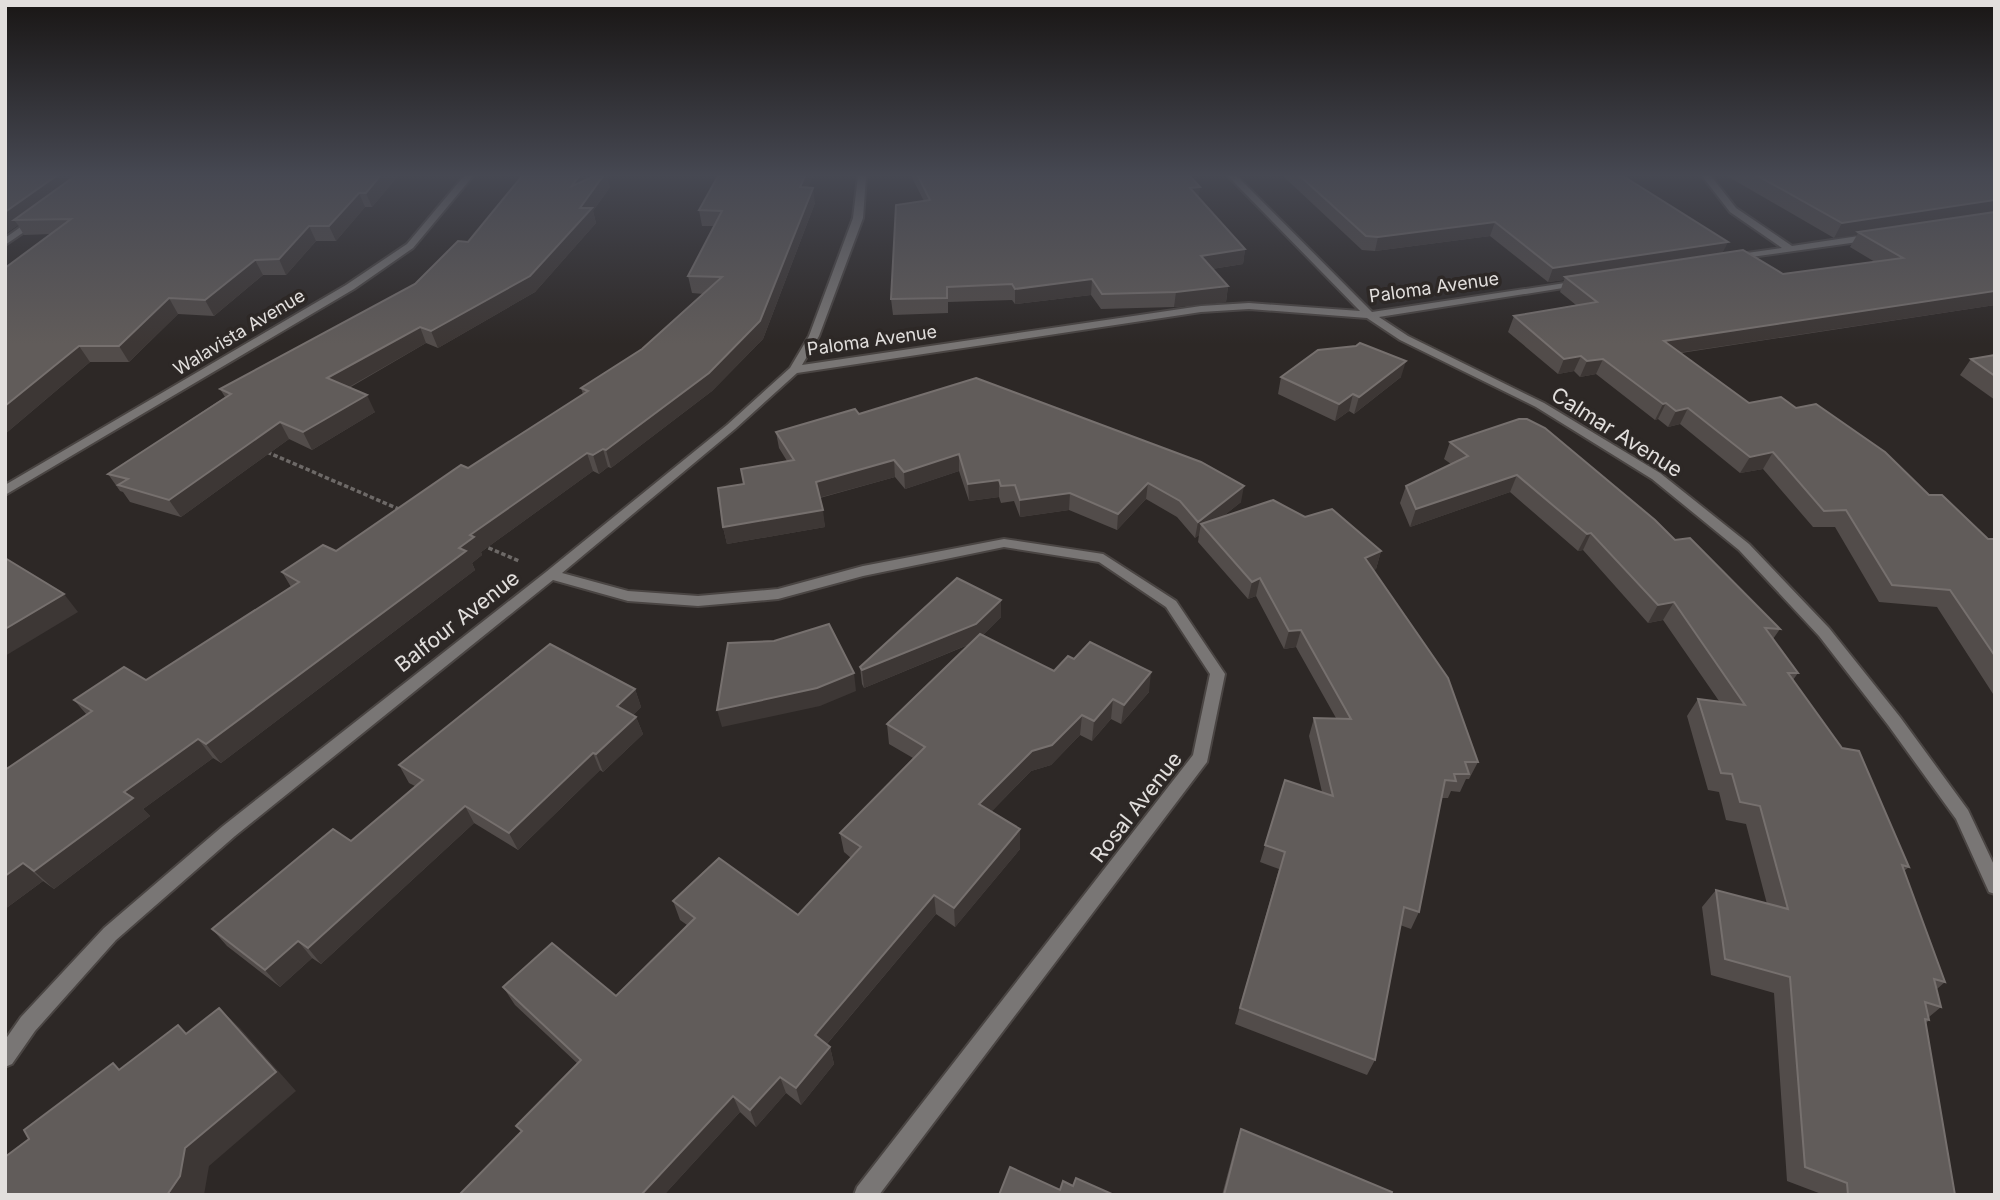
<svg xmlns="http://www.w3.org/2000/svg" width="2000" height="1200" font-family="Inter,sans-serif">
<rect width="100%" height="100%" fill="#2d2826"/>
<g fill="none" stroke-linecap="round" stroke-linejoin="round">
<g stroke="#4a4543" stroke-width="4">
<g id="street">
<polygon points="464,176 473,176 413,248 354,289 5,495 5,485 346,285 407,244"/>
<polygon points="858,176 866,176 863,218 819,336 802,365 1201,306 1249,303 1360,311 1228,176 1237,176 1372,312 1585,280 1585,284 1582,285 1379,317 1408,336 1544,403 1660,473 1749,544 1829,628 1900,717 1968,810 1995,867 1995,894 1989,892 1956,819 1888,725 1819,636 1739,550 1652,479 1536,407 1400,340 1367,318 1249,309 1201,312 797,373 735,429 562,573 628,591 698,596 778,589 863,566 1004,539 1103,554 1176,601 1225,674 1207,762 879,1195 854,1195 857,1187 1193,755 1210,674 1166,607 1099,562 1004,547 863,576 778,599 698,606 628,601 553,580 235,836 116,940 35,1031 12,1064 5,1067 5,1040 21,1017 104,928 223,826 546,572 727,425 790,368 809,336 853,218"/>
<polygon points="1702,176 1711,176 1736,208 1792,246 1872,234 1877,237 1872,240 1730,260 1728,258 1733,255 1782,248 1730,212"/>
<polygon points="32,219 40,221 5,245 5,238"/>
</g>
</g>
<g stroke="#6d6967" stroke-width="3.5" stroke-dasharray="4.5 2.5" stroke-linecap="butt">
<polyline points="267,452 401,510"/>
<polyline points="482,545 519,561"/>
</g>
<use href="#street" fill="#797675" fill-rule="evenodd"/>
</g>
<g fill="#524c4a">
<polygon points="5,176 398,176 372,207 365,207 336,241 316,241 286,275 263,275 214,316 178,314 129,362 90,362 5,434 51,234 24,235 18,225 5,234"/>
<polygon points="718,176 813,176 808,187 815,203 763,339 712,391 611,468 608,467 599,474 593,471 481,552 482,555 472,563 475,570 221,763 213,758 143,809 150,816 54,889 43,881 5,909 5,770 87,715 74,700 146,680 291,587 282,572 336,551 468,468 583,394 581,388 642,349 704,294 692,293 688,276 714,226 702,226 699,210"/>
<polygon points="911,176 1190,176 1200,187 1198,197 1245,249 1243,264 1212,269 1228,286 1226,302 1174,307 1101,309 1091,295 1015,304 1012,300 948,302 948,313 893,315 891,299 924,201"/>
<polygon points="1283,176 1623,176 1723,253 1783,274 1875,262 1850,247 1857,235 1834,238 1727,176 1995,176 1995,305 1681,353 1749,403 1929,495 1988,539 1995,539 1995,697 1937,607 1879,602 1835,527 1813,527 1763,469 1740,473 1680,424 1668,427 1658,419 1655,420 1596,374 1580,377 1574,371 1558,374 1508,332 1514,316 1576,305 1560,292 1564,280 1548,282 1490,236 1375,251 1362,250"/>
<polygon points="610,187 593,211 596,223 535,292 438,348 426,343 349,388 375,412 312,450 289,439 181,517 130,502 123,492 120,491 108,474 225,397 220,389 415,284 468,242"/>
<polygon points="1995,355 1995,400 1960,375 1971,359"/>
<polygon points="1281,377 1401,377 1354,414 1349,411 1335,421 1278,394"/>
<polygon points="859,414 1241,502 1222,517 1305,517 1381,551 1376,569 1373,570 1478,762 1469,779 1466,779 1460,792 1451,791 1448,798 1441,798 1419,912 1411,929 1400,925 1375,1060 1367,1075 1235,1024 1279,869 1260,862 1285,780 1322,792 1309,736 1314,718 1336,718 1296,647 1284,649 1256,596 1248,599 1198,542 1199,535 1195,538 1177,517 1146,499 1117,530 1069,510 1020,517 1014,501 1001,503 999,497 969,501 959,471 905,489 895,477 820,498 825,527 727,544 723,527 744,484 787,461 779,448 776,432"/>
<polygon points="1450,442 1675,540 1780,629 1773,639 1798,673 1793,680 1909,867 1904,871 1945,982 1937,989 1941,1007 1929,1017 1929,1020 1926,1023 1955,1195 1824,1195 1787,1181 1774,993 1711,975 1702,907 1716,890 1767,904 1746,824 1726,820 1719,792 1708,790 1687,716 1698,699 1719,701 1663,620 1648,623 1583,550 1578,551 1510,492 1410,527 1400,503 1406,486 1451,464 1444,459"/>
<polygon points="1001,600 1001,617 983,635 1054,671 1149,692 1121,724 1111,719 1092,741 1080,735 1051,765 1031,771 991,812 1020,849 955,927 936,914 827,1044 830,1047 834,1064 801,1105 786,1093 756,1127 740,1112 664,1195 459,1195 521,1132 516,1126 578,1064 515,1005 503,987 616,996 687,925 680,920 673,901 798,915 851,858 844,852 840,833 913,758 889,744 887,724 968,645 864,688 862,684 860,667"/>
<polygon points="635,689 641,707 633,715 636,717 643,734 603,772 600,770 518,850 474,823 321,964 312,958 280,987 227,946 212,929 351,841 415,786 409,783 399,765"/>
<polygon points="1241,1129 1391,1195 1222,1195 1236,1143"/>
</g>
<g fill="#3d3735">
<polygon points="56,176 85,176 14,220 18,225 5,234 5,212"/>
<polygon points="380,176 398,176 372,207 366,193"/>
<polygon points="579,176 594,176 572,186"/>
<polygon points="603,176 607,176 610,187 593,211 596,223 535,292 438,348 431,331 580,208"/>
<polygon points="805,176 813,176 802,203 800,187"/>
<polygon points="1200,187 1198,201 1190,188"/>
<polygon points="813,188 815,203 763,339 712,391 611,468 606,450"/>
<polygon points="359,193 365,207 336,241 329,226"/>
<polygon points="1995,200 1995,213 1858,232 1857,235 1834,238 1842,223"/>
<polygon points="1495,222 1490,236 1375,251 1378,237"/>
<polygon points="309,226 316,241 286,275 279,259"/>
<polygon points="1728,242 1721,256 1565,277 1564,280 1548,282 1553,268"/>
<polygon points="1245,249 1243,264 1199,271 1201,256"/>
<polygon points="255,260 263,275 214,316 205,300"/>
<polygon points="1092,279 1091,295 1015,304 1015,289"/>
<polygon points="1228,286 1226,302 1174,307 1176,292"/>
<polygon points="1995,291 1995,305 1657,356 1664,341"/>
<polygon points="169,298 178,314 129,362 119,346"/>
<polygon points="420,327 426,343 335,395 327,378"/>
<polygon points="79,346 90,362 5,434 5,406"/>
<polygon points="1581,356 1574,371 1558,374 1564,359"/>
<polygon points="1603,359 1596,374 1580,377 1587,361"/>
<polygon points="1406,361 1401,377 1354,414 1359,397"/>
<polygon points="1353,394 1349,411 1335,421 1339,404"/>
<polygon points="367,395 375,412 312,450 303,432"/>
<polygon points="1666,403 1658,419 1655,420 1663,404"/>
<polygon points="1688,408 1680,424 1668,427 1676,411"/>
<polygon points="280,422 289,439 181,517 169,500"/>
<polygon points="603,449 608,467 599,474 593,455"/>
<polygon points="1773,452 1763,469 1740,473 1750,457"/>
<polygon points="587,453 593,471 481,552 482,555 472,563 475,570 221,763 206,744 459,548 470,535"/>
<polygon points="959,454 959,471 905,489 904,472"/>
<polygon points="894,460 895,477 818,498 816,482"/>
<polygon points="1517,475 1510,492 1410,527 1416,509"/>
<polygon points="999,480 999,497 969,501 968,484"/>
<polygon points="1148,483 1146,499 1117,530 1118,514"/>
<polygon points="1244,486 1241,502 1206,530 1201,524 1199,535 1195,538 1198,522"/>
<polygon points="1070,493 1069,510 1020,517 1020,500"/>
<polygon points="823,510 825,527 727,544 723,527"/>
<polygon points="1591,533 1583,550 1578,551 1587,534"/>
<polygon points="1381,551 1376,569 1360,576 1365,558"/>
<polygon points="1260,578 1256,596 1248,599 1252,582"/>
<polygon points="64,594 78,612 5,656 5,629"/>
<polygon points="1001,600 1001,617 977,641 864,688 862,670"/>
<polygon points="1674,602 1663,620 1648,623 1658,605"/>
<polygon points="1301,630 1296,647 1284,649 1289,631"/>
<polygon points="1151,672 1149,692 1121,724 1124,705"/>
<polygon points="854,673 856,691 820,706 722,727 717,710"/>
<polygon points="635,689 641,707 624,724 617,706"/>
<polygon points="1113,699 1111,719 1092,741 1094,721"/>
<polygon points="1082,715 1080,735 1051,765 1031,771 979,824 979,804 1032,751"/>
<polygon points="636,717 643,734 603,772 596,754"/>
<polygon points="198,739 213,758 143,809 150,816 54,889 34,871 124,792"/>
<polygon points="593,753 600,770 518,850 509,833"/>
<polygon points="465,806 474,823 321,964 308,948"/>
<polygon points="1020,829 1020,849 955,927 954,908"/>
<polygon points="23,863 43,881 5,909 5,876"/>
<polygon points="934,895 936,914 820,1052 815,1035"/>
<polygon points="298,941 312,958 280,987 265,970"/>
<polygon points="219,1008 240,1028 296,1091 209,1166 204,1195 167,1195 185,1148"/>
<polygon points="830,1047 834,1064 801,1105 796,1088"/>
<polygon points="780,1077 786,1093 756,1127 750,1110"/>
<polygon points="733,1096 740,1112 664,1195 641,1195"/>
</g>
<g fill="#615c5a" stroke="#76706e" stroke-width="2">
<polygon points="5,176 56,176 5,212"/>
<polygon points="75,176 380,176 366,193 359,193 329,226 309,226 279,259 255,260 205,300 169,298 119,346 79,346 5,406 5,268 71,219 14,220"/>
<polygon points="522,176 579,176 572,186 595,176 603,176 580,208 592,208 530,276 431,331 420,327 327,378 367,395 303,432 280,422 169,500 118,485 128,479 108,474 231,394 220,389 415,284 458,241 468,242"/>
<polygon points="718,176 805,176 800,187 813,188 760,321 709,373 606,450 603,449 593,455 587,453 470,535 474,537 459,548 466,551 206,744 198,739 124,792 133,798 34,871 23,863 5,876 5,770 92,711 74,700 124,667 146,680 299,582 282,572 323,545 336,551 461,465 468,468 588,391 581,388 642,349 722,277 688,276 722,211 699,210"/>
<polygon points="918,176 1190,176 1200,187 1190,188 1245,249 1201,256 1228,286 1176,292 1102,294 1092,279 1015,289 1012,284 947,287 947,298 891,299 896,205 930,200"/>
<polygon points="1300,176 1623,176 1728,242 1553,268 1495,222 1378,237 1366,236"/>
<polygon points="1758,176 1995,176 1995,200 1842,223"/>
<polygon points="1995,212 1995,291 1664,341 1749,403 1781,397 1796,408 1816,404 1885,452 1929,495 1942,495 1988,539 1995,539 1995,656 1950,590 1892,585 1846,510 1824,511 1773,452 1750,457 1688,408 1676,411 1666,403 1663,404 1603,359 1587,361 1581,356 1564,359 1514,316 1597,302 1565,277 1743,250 1783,274 1903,258 1858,232"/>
<polygon points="1360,343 1406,361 1359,397 1353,394 1339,404 1281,377 1318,350 1356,346"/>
<polygon points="1995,355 1995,376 1971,359"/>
<polygon points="976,378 1201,462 1244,486 1198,522 1180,501 1148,483 1118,514 1070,493 1020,500 1015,485 1001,486 999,480 968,484 959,454 904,472 894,460 816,482 823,510 723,527 718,488 744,484 741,469 794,460 776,432 855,409 859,414"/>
<polygon points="1519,419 1527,419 1545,428 1655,520 1675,540 1690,538 1780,629 1765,628 1798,673 1788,673 1842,748 1859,751 1909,867 1902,865 1945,982 1934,979 1941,1007 1925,1002 1929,1020 1925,1019 1955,1195 1848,1195 1847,1183 1805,1167 1790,977 1725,959 1716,890 1788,909 1760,806 1740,802 1732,774 1721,773 1698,699 1745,705 1674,602 1658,605 1591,533 1587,534 1517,475 1416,509 1406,486 1468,456 1450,442"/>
<polygon points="1273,500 1305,517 1332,509 1381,551 1365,558 1448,678 1478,762 1465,762 1469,774 1454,774 1456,781 1445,780 1419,912 1404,907 1375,1060 1240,1008 1285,852 1265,845 1285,780 1333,796 1314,718 1351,719 1301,630 1289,631 1260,578 1252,582 1201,524"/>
<polygon points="5,558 64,594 5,629"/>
<polygon points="957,578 1001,600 976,624 862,670 860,667"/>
<polygon points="829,624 854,673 817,688 717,710 728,643 774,641"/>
<polygon points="980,634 1054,671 1068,656 1074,659 1090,642 1151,672 1124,705 1113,699 1094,721 1082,715 1052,745 1032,751 979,804 1020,829 954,908 934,895 815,1035 830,1047 796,1088 780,1077 750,1110 733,1096 641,1195 459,1195 522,1131 516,1126 581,1060 503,987 552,943 616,996 695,918 673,901 719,858 798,915 861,847 840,833 925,747 887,724"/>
<polygon points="550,644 635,689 617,706 636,717 596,754 593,753 509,833 465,806 308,948 298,941 265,970 212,929 333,829 351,841 423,780 399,765"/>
<polygon points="219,1008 276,1072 185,1148 180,1176 167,1195 5,1195 5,1157 29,1139 24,1130 113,1063 119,1070 178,1025 186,1034"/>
<polygon points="1241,1129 1392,1192 1391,1195 1224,1195"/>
<polygon points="1010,1167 1060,1190 1063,1181 1073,1186 1076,1178 1114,1195 999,1195"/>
</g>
<linearGradient id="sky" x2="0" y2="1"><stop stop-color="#191615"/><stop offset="0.51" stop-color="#464852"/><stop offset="1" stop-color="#464852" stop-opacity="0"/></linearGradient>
<rect width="2000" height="344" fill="url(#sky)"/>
<g text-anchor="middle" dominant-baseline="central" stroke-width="7" stroke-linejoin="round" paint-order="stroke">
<g font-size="18" fill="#e2dfdd" stroke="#2d2826">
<text transform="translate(1434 287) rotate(-8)">Paloma Avenue</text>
<text transform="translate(239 332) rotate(-31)">Walavista Avenue</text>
<text transform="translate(872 340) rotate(-8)">Paloma Avenue</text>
</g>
<g font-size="21" fill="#e2dfdd" stroke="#2d2826">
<text transform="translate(1617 432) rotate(32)">Calmar Avenue</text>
<text transform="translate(457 621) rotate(-38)">Balfour Avenue</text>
<text transform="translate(1136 807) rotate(-52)">Rosal Avenue</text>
</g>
</g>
<rect width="2000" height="1200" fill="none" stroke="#e2dfdd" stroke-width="14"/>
</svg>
